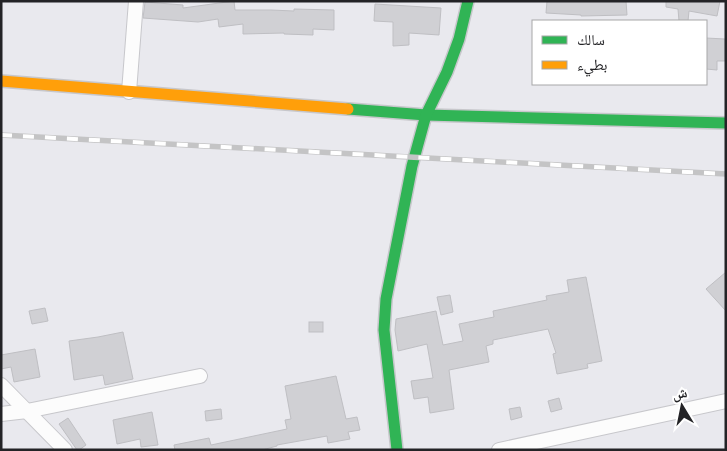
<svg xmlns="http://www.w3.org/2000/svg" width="727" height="451" font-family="Poppins,'Noto Naskh Arabic',sans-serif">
<rect width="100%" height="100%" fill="#e9e9ee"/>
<g fill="#d0d0d4" stroke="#bfbfc3">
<polygon points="234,1 235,10 271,10 294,11 294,9 334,10 334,30 313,29 313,35 284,34 284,33 243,34 243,24 219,27 218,19 198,22 143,18 145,2 183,5 183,8"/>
<polygon points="547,1 626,1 627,15 581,16 581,15 546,13"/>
<polygon points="666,1 720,1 717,16 689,11 688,21 679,21 678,9 666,7"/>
<polygon points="375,4 441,8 439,35 409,33 409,45 393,46 393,22 374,21"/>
<polygon points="706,38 725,39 725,61 717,61 717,70 706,69"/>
<polygon points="726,272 726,311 706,289"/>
<polygon points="586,277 602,361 587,364 588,368 557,374 553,354 556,353 548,329 493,340 493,344 486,346 489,362 449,370 454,409 430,413 428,397 414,399 411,381 433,378 427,344 398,351 395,330 396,319 436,311 443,345 463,341 459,324 494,317 493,311 547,300 546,296 569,292 567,280"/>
<polygon points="450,295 453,312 441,315 437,297"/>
<polygon points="45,308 48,321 32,324 29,311"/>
<rect x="309" y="322" width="14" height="10"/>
<polygon points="123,332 133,379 105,385 103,375 74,380 69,341 98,337"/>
<polygon points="35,349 40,377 14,382 11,367 1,369 1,355"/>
<polygon points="336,376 346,419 357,417 360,430 348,432 350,439 328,443 327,436 277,445 277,446 262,450 175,450 174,445 209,438 211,445 287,429 285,420 291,419 285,386"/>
<polygon points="559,398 562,409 551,412 548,401"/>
<polygon points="520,407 522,417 511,420 509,409"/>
<polygon points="221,409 222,419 206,421 205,411"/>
<polygon points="152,412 158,445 141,447 140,439 117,444 113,420"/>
<polygon points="68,418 86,445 79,450 77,450 59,424"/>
</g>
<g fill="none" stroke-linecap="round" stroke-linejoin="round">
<g stroke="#c7c7cb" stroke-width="16">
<g id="street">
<polyline points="129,92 136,1"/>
<polyline points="1,385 65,450"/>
<polyline points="1,414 27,411 200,376"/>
<polyline points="499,450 726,401"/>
</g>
</g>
<g stroke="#c7c7cb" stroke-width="14">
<g id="fast">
<polyline points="348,109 426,115 726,123"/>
<polyline points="397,450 384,330 386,299 412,166 426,115 447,72 459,39 468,1"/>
</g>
</g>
<g stroke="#c7c7cb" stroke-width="14">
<polyline id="slow" points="1,81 348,109"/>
</g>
<use href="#street" stroke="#fcfcfc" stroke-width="14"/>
<use href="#fast" stroke="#30b455" stroke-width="11"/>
<use href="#slow" stroke="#ff9f0a" stroke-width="11"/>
<g stroke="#c4c4c5" stroke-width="5.5">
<polyline id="rail" points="1,135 726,174"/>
</g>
<use href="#rail" stroke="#fff" stroke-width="4" stroke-dasharray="11" stroke-linecap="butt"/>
</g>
<rect width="727" height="451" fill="none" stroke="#232326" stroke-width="5"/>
<rect x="532" y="20" width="175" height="65" fill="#ffffff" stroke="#a7a7a8"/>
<rect x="542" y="36" width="25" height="8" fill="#30b455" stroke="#a7a7a8"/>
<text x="577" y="45" font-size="15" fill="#232326">سالك</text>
<rect x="542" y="61" width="25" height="8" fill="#ff9f0a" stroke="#a7a7a8"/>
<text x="577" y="70" font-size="15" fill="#232326">بطيء</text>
<g transform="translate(682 406) rotate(350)" stroke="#ffffff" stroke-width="4" paint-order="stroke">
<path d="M0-4L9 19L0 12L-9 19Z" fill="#232326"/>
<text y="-8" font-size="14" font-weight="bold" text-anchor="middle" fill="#232326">ش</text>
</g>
</svg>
